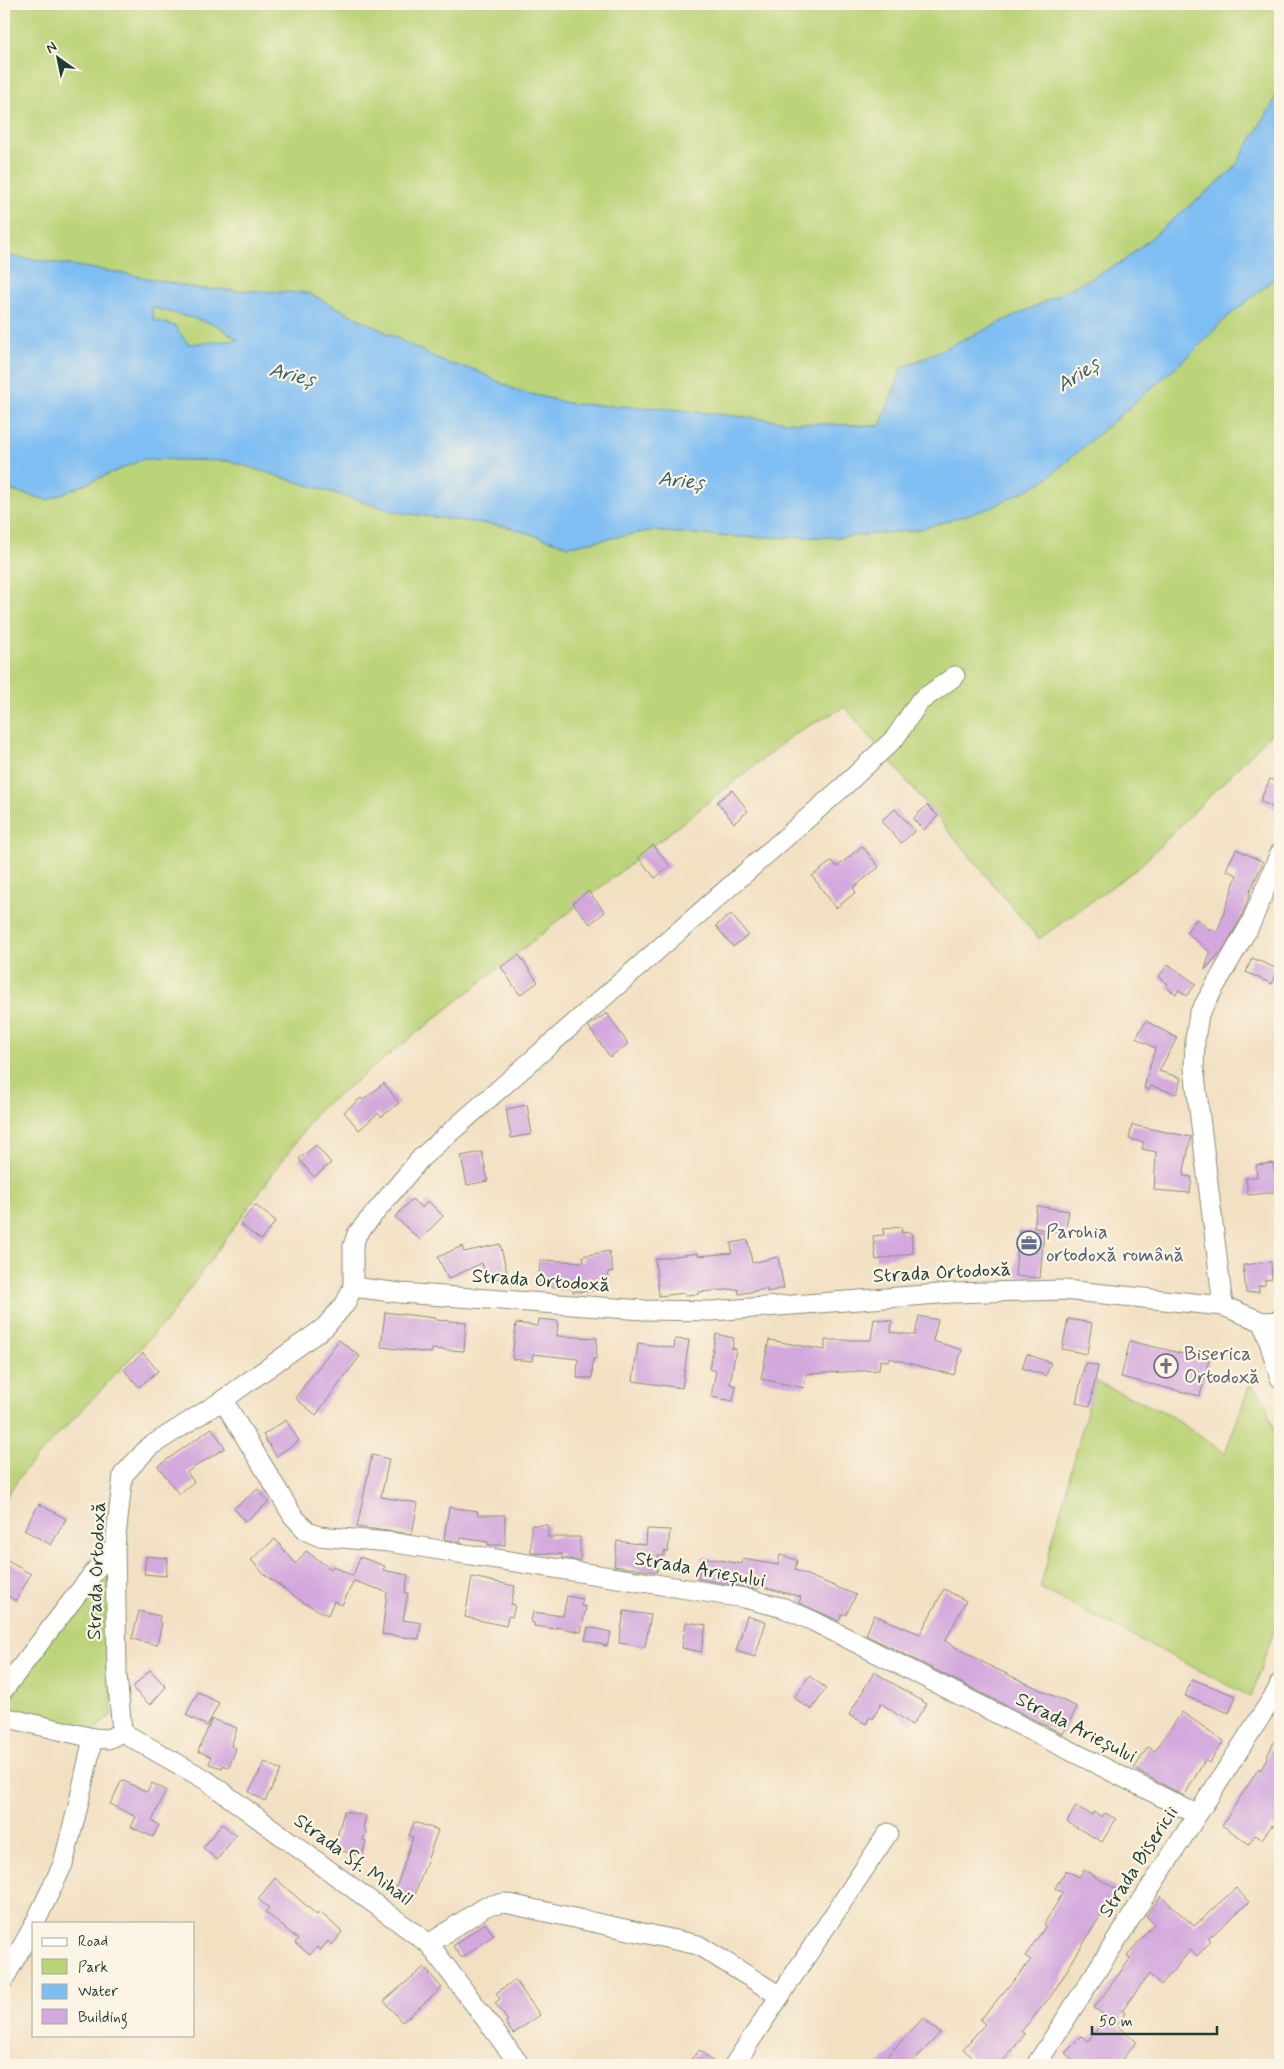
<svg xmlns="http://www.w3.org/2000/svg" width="1284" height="2069" font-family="Mynerve,sans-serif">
<rect width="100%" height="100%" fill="#fcf5e5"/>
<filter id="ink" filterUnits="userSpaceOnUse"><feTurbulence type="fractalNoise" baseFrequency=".02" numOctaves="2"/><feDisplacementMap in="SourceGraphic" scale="10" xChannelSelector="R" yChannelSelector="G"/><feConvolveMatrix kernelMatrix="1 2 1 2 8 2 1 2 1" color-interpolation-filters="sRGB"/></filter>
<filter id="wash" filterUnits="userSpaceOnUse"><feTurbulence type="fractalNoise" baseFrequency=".0096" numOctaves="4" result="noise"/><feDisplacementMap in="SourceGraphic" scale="20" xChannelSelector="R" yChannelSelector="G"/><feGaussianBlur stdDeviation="1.12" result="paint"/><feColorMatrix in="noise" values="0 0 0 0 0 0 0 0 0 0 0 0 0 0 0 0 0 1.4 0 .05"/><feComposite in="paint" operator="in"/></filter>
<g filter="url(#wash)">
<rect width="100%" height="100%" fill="#f2e0c2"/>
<g fill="#bcd479" stroke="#6e8856">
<polygon points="4,4 1280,4 1280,81 1274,102 1233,170 1122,262 1036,306 903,368 880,426 799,423 661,408 572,404 518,391 475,370 446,363 308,293 200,289 127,274 4,255"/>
<polygon points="1280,274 1280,725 1138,868 1039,939 845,707 797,732 318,1111 168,1319 24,1471 4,1500 4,489 48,500 144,459 229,461 396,512 508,527 569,546 649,531 739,537 841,537 917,530 1044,481 1192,353 1224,320"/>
<polygon points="151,307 217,325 239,341 188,344 175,326 154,320"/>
<polygon points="1095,1381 1166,1413 1225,1453 1250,1384 1265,1400 1280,1453 1280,1613 1251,1697 1040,1588"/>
<polygon points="110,1562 112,1715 93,1731 5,1709 49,1642"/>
</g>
<path fill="#7fbef3" stroke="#4f7e94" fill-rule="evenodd" d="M 1280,81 L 1280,274 L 1224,320 L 1192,353 L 1044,481 L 991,508 L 917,530 L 841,537 L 739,537 L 649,531 L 569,546 L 508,527 L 396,512 L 229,461 L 144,459 L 48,500 L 4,489 L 4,255 L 127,274 L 200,289 L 308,293 L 446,363 L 475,370 L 518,391 L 572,404 L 661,408 L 799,423 L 880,426 L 902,368 L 1036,306 L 1122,262 L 1233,170 L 1274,102 ZM 151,307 L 217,325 L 239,340 L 188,344 L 175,326 L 154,320 Z"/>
<g id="blocks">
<g fill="#d3a8de">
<polygon points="1270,779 1280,783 1280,811 1260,801"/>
<polygon points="732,790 748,811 734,823 717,802"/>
<polygon points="927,805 938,816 924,830 913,819"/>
<polygon points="895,809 915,831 901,843 881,821"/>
<polygon points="653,845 670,866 655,878 638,857"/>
<polygon points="862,846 879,867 853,888 856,892 836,908 812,876 832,861 837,867"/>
<polygon points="1236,849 1263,862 1249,894 1250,894 1241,918 1224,948 1205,970 1210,952 1186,932 1197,919 1210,930 1211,928 1217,933 1237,875 1226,870"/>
<polygon points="588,891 605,912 590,924 573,903"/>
<polygon points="731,914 748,935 733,947 716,926"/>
<polygon points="519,955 538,982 520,995 501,967"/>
<polygon points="1252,958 1278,969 1272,984 1246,972"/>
<polygon points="1168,964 1196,984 1187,996 1179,990 1176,994 1166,987 1168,984 1158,977"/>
<polygon points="607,1013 628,1044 610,1057 588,1026"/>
<polygon points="1146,1021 1177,1038 1159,1071 1181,1078 1177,1094 1151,1086 1149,1090 1144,1088 1155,1048 1136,1038"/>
<polygon points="384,1083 399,1103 381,1117 378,1113 359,1130 344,1112 361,1098 363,1100"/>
<polygon points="527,1105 532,1134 511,1138 506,1109"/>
<polygon points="1132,1125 1191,1137 1183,1176 1192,1177 1190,1193 1154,1190 1156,1152 1142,1149 1144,1142 1129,1139"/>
<polygon points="316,1145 331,1163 314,1177 299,1159"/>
<polygon points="482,1152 488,1181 467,1185 461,1156"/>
<polygon points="1273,1163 1277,1192 1248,1195 1246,1178 1257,1177 1256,1165"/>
<polygon points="412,1199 422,1208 428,1201 443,1216 420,1240 395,1217"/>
<polygon points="255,1205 276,1221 261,1240 240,1224"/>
<polygon points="1037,1206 1069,1211 1065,1233 1034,1228"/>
<polygon points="901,1227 902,1233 911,1232 913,1253 876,1260 873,1236 884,1235 883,1229"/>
<polygon points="1019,1230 1044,1232 1040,1278 1015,1276"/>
<polygon points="748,1240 752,1263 778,1257 784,1288 767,1292 767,1289 739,1294 738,1289 699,1292 699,1294 686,1295 685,1293 659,1296 655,1259 698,1253 698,1256 732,1253 731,1243"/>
<polygon points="500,1244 508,1276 487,1281 482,1263 448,1279 438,1257 462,1246 464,1252"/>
<polygon points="609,1251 613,1271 608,1272 609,1277 606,1278 608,1288 590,1291 573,1292 572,1288 539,1286 540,1260 584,1262 583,1256"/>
<polygon points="1271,1262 1272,1279 1265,1280 1265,1285 1259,1286 1259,1292 1246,1293 1243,1265"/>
<polygon points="385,1312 435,1318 435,1320 466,1322 464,1351 432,1349 431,1353 381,1347"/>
<polygon points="919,1316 938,1320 933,1341 962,1350 954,1375 889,1358 888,1361 880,1360 879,1370 807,1374 804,1388 761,1379 769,1340 825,1350 825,1340 871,1340 874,1319 892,1321 891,1332 915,1335"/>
<polygon points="539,1319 558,1321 557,1336 597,1338 596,1359 593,1359 592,1378 577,1378 578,1359 533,1354 532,1361 512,1359 516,1323 538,1326"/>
<polygon points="1068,1319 1092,1323 1087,1354 1062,1349"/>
<polygon points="716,1334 734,1338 732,1348 736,1349 730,1384 736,1386 733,1401 711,1397 716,1371 709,1369"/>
<polygon points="675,1339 689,1340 682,1388 633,1381 638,1343 674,1348"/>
<polygon points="339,1340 360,1356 316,1415 295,1398"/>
<polygon points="1130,1341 1209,1360 1200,1396 1121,1377"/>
<polygon points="143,1353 158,1371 139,1387 124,1370"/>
<polygon points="1027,1354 1051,1363 1046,1376 1022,1368"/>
<polygon points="1085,1363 1098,1366 1090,1406 1076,1403"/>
<polygon points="286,1420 299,1441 276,1456 263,1435"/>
<polygon points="212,1428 225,1448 187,1472 194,1482 179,1494 158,1466"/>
<polygon points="372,1455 389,1459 381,1497 418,1503 412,1534 357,1527"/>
<polygon points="258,1489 269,1502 245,1522 234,1508"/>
<polygon points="39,1504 66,1519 51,1545 24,1530"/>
<polygon points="449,1507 478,1511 477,1515 505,1515 505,1545 488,1545 488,1542 461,1538 460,1542 444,1539"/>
<polygon points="531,1525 548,1525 548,1537 580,1537 580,1561 562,1558 562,1554 531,1553"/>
<polygon points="647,1529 670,1530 668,1552 664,1551 664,1556 658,1556 657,1572 614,1566 617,1541 646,1545"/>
<polygon points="275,1539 296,1564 306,1551 331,1569 333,1566 353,1576 360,1557 385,1566 383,1570 408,1575 405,1593 408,1593 403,1620 421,1623 419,1639 382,1634 387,1592 354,1581 342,1605 334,1601 328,1615 304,1603 265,1575 251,1560"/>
<polygon points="780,1555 797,1560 795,1570 856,1595 846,1615 843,1613 839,1621 799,1603 801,1597 759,1586 758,1589 698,1579 702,1557 742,1564 743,1559 778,1565"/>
<polygon points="146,1556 168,1558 166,1576 144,1574"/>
<polygon points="4,1559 31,1574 16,1601 4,1594"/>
<polygon points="472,1577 515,1586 511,1604 515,1605 512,1617 508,1616 506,1626 465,1617"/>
<polygon points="944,1589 966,1601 945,1641 990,1666 1077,1707 1063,1734 866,1635 874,1615 920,1634"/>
<polygon points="567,1596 583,1599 581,1606 586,1607 581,1632 556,1627 556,1629 534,1626 534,1623 531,1622 533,1612 563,1616"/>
<polygon points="139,1611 160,1616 159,1622 162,1623 157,1645 132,1639"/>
<polygon points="624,1611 651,1615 645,1647 619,1643"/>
<polygon points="747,1616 766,1622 755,1657 736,1651"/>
<polygon points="686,1622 706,1625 701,1652 682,1648"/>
<polygon points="588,1627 611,1632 607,1646 585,1640"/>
<polygon points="150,1670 166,1687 150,1705 132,1688"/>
<polygon points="874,1672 927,1704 912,1725 881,1703 873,1719 870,1717 866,1724 849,1715"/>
<polygon points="809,1676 826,1688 812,1710 794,1698"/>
<polygon points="1192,1679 1236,1696 1229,1713 1185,1696"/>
<polygon points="198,1692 219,1703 207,1726 186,1715"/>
<polygon points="1182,1712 1224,1741 1209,1763 1205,1760 1184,1796 1134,1769 1148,1747 1155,1751"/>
<polygon points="212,1719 237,1728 231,1746 236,1748 229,1768 223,1765 222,1768 209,1764 211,1757 198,1751"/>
<polygon points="1280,1729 1280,1831 1272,1825 1262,1839 1255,1835 1249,1844 1222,1825 1259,1768 1261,1770"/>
<polygon points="265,1762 281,1770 265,1801 249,1792"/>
<polygon points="122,1780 147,1792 152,1783 166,1790 152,1821 159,1825 153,1837 131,1827 136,1817 110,1804"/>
<polygon points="1076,1806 1092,1815 1093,1812 1102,1817 1105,1813 1116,1819 1102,1842 1067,1822"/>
<polygon points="344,1811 366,1816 363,1828 366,1829 363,1840 366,1841 362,1856 334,1849"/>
<polygon points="414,1822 438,1830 413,1900 394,1894 413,1837 409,1836"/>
<polygon points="222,1824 236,1835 217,1860 203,1848"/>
<polygon points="1066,1870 1079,1877 1084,1870 1118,1890 1103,1916 1101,1915 1051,1996 1021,2032 1025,2034 1000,2065 981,2065 963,2049 985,2024 980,2020 1031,1960 1025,1956 1046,1926 1044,1924 1063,1893 1055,1888"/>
<polygon points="275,1878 317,1915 320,1912 342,1932 332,1945 328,1941 321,1950 317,1947 310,1955 295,1943 298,1939 265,1912 269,1908 258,1899"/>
<polygon points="1236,1888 1249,1902 1208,1939 1211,1941 1197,1956 1191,1950 1161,1985 1149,1974 1122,2011 1125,2013 1117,2026 1137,2042 1117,2065 1078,2065 1065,2053 1082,2036 1088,2041 1107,2017 1094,2008 1130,1959 1127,1956 1154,1923 1146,1916 1161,1896 1194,1926"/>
<polygon points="485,1923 494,1935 462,1958 453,1946"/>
<polygon points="424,1967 442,1988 402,2022 384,2001"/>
<polygon points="515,1980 540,2015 513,2034 505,2022 508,2021 495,2003 500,1999 496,1993"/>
<polygon points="923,2018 940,2033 910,2065 879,2065"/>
<polygon points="700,2050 716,2065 685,2065"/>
</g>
</g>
</g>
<g filter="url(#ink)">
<use href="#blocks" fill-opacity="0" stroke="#888e7b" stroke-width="1"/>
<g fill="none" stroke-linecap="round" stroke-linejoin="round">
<g stroke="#888e7b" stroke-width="21">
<g id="street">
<polyline points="353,1287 353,1246 357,1234 421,1158 844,786 895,738 919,702 955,676"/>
<polyline points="1223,1306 1194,1068 1195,1040 1199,1014 1251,923 1280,853"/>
<polyline points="1263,1322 1280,1378"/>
<polyline points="223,1400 293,1516 307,1531 318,1536 389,1542 744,1598 784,1608 813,1621 1196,1814"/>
<polyline points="4,1689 115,1545"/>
<polyline points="4,1717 93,1738 108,1739 122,1732"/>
<polyline points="122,1732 117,1674 115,1545 123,1475 149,1447 223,1400 325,1327 345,1304 353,1287 400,1293 644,1310 712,1311 952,1293 1064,1290 1223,1306 1263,1322 1280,1321"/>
<polyline points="122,1732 206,1780 429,1944 520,2065"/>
<polyline points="35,1923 63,1864 78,1806 93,1738"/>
<polyline points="429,1944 486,1906 505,1903 698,1945 780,1996"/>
<polyline points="4,1979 34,1925"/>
<polyline points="734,2065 888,1833"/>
<polyline points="1036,2065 1277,1691 1280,1683"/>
</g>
</g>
<use href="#street" stroke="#fff" stroke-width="19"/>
</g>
</g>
<defs>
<g id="office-ring" transform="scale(1.25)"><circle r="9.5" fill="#fcf5e5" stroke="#5c6f8a" stroke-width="1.5"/><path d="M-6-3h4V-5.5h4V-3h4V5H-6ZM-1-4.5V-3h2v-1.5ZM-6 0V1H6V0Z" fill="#5c6f8a"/></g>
<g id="church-ring" transform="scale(1.25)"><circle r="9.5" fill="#fcf5e5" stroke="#6b7280" stroke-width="1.5"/><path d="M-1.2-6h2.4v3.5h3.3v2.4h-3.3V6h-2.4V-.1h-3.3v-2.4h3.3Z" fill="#6b7280"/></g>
</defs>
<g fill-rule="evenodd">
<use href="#office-ring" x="1029" y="1243"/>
<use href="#church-ring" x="1166" y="1366"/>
</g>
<g text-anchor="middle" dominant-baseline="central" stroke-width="4.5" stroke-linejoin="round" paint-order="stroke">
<g font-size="20" fill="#4e5e75" stroke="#fcf5e5" text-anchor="start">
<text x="1046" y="1232">Parohia<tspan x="1046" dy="23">ortodoxă română</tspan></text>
</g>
<g font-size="20" fill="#1f3d34" stroke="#fcf5e5">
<text transform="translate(942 1273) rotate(-3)">Strada Ortodoxă</text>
<text transform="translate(541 1281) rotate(4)">Strada Ortodoxă</text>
<text transform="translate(700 1570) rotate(10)">Strada Arieșului</text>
<text transform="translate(97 1571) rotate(-88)">Strada Ortodoxă</text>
<text transform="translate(1076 1728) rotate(27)">Strada Arieșului</text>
<text transform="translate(353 1860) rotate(36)">Strada Sf. Mihail</text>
<text transform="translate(1139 1862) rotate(-57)">Strada Bisericii</text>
</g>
<g font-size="20" fill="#5b616d" stroke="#fcf5e5" text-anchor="start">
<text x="1184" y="1354">Biserica<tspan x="1184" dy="23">Ortodoxă</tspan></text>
</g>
<g font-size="21" font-style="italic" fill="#375d64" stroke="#fcf5e5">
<text transform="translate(292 375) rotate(14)">Arieș</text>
<text transform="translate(1078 375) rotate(-33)">Arieș</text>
<text transform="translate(681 481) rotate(6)">Arieș</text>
</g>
</g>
<rect width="1284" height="2069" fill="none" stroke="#fcf5e5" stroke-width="20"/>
<rect x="32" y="1922" width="162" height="115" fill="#fcf5e5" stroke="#a4ab9e"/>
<rect x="42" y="1938" width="25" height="8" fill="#ffffff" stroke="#a4ab9e"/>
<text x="78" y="1946" font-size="15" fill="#1f3d34">Road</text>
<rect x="42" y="1959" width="25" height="15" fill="#bcd479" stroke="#a4ab9e"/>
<text x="78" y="1972" font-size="15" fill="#1f3d34">Park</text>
<rect x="42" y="1984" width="25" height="15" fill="#7fbef3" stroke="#a4ab9e"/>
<text x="78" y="1996" font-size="15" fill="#1f3d34">Water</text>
<rect x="42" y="2009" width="25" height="15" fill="#d3a8de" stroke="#a4ab9e"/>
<text x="78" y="2022" font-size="15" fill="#1f3d34">Building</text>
<g transform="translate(58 58) rotate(327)" stroke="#fcf5e5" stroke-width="4" paint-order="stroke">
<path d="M0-4L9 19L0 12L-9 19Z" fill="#1f3d34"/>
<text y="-8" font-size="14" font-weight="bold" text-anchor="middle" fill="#1f3d34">N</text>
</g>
<path d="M1092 2026v8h125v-8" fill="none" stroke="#1f3d34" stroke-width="2.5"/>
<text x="1099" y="2026" font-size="15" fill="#1f3d34" stroke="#fcf5e5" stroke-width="4" paint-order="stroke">50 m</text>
</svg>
